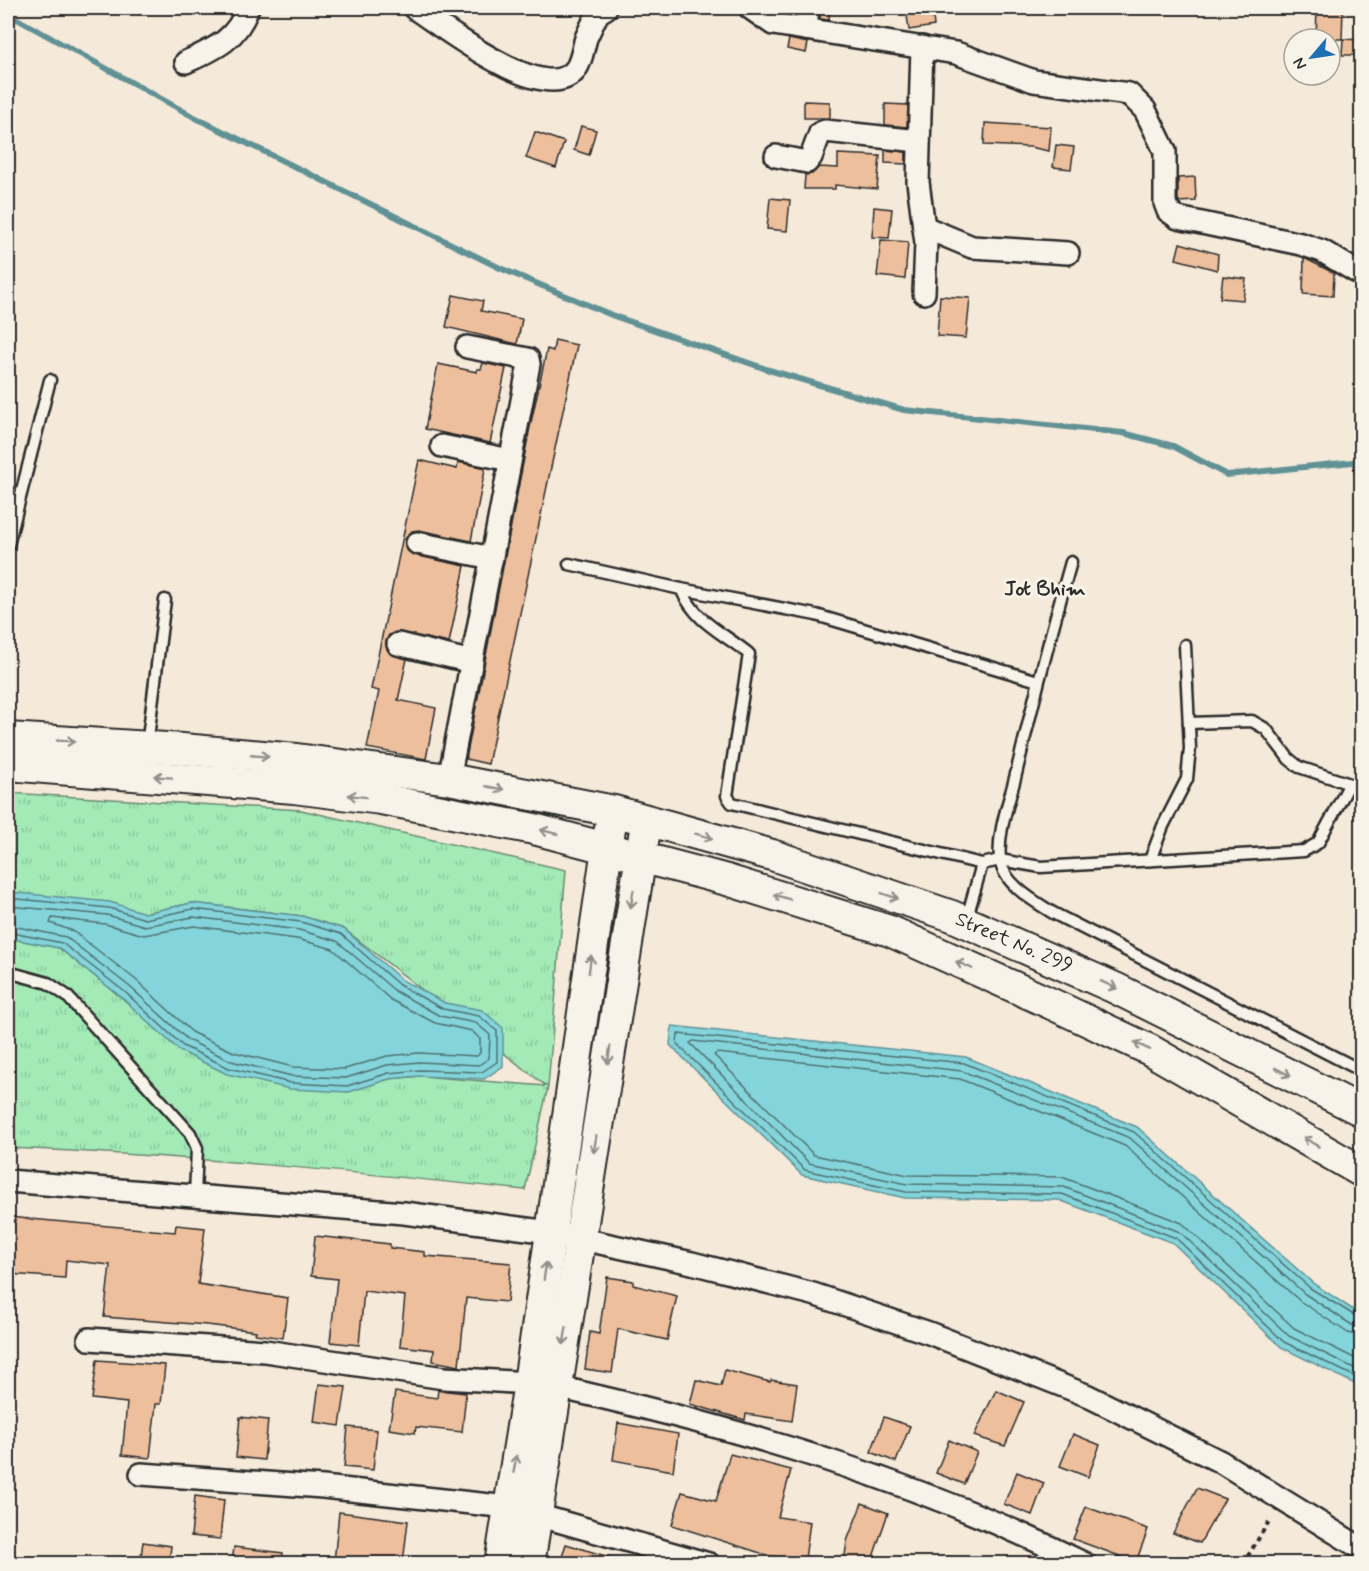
<svg xmlns="http://www.w3.org/2000/svg" width="1369" height="1571" font-family="Mynerve,sans-serif">
<defs>
<pattern id="grass-tufts" width="24" height="20" patternUnits="userSpaceOnUse" patternTransform="scale(1.5)"><rect width="24" height="20" fill="#a3eab7"/><path d="M3 7l-1-3M5 7V3M7 7l1-3M15 17l-1-3M17 17v-4M19 17l1-3" fill="none" stroke="#8cc99e"/></pattern>
</defs>
<rect width="100%" height="100%" fill="#f5e9d9"/>
<filter id="ink" filterUnits="userSpaceOnUse"><feTurbulence type="fractalNoise" baseFrequency=".0167" numOctaves="2"/><feDisplacementMap in="SourceGraphic" scale="12" xChannelSelector="R" yChannelSelector="G"/><feConvolveMatrix kernelMatrix="1 2 1 2 8 2 1 2 1" color-interpolation-filters="sRGB"/></filter>
<g filter="url(#ink)">
<path fill="url(#grass-tufts)" stroke="#678a71" stroke-width="1.5" d="M 8,793 L 301,810 L 566,870 L 548,1087 L 525,1190 C 353,1172 181,1155 8,1148 L 8,938 L 59,948 L 121,997 L 348,1092 L 389,1079 L 420,1076 L 546,1086 L 344,929 L 302,916 L 245,909 L 192,903 L 145,913 L 8,892 Z"/>
<g fill="#84d5db" stroke="#609195" stroke-width="1.5">
<polygon points="8,892 110,902 145,913 192,903 302,916 344,929 402,980 445,1003 482,1010 503,1028 503,1066 484,1079 420,1076 389,1079 349,1092 290,1089 227,1074 180,1051 121,997 59,948 8,938"/>
<polygon points="672,1026 966,1057 1137,1127 1314,1284 1361,1315 1361,1387 1281,1347 1173,1243 1059,1200 905,1198 802,1175 670,1045"/>
</g>
<g fill="none" stroke-linecap="round" stroke-linejoin="round">
<g stroke="#4f6f71" stroke-width="1.5">
<polyline points="8,898 109,908 145,919 193,909 301,922 341,934 399,985 443,1009 479,1016 497,1031 497,1062 482,1072 420,1070 389,1073 347,1086 291,1083 229,1068 183,1046 125,992 62,943 8,932"/>
<polyline points="8,906 107,915 145,926 193,917 299,930 337,941 395,991 440,1016 476,1023 490,1035 489,1058 479,1065 419,1062 387,1065 346,1078 292,1076 231,1061 188,1040 130,987 66,937 8,925"/>
<polygon points="52,918 105,924 144,935 194,926 297,939 333,949 391,1000 435,1023 472,1031 480,1039 480,1053 477,1056 419,1053 387,1056 345,1069 293,1067 234,1052 193,1033 136,980 73,931 50,923"/>
<polyline points="1362,1320 1310,1288 1134,1132 964,1063 678,1034 677,1044 805,1170 906,1192 1062,1194 1176,1238 1284,1342 1362,1380"/>
<polyline points="1362,1327 1352,1325 1305,1294 1130,1138 962,1071 693,1041 690,1043 809,1163 907,1184 1064,1187 1180,1232 1289,1336 1362,1372"/>
<polyline points="1362,1336 1348,1333 1300,1301 1125,1146 960,1079 717,1053 714,1055 814,1155 908,1175 1062,1177 1182,1223 1294,1328 1362,1362"/>
</g>
<polyline stroke="#609195" stroke-width="6" points="8,14 194,117 500,268 614,316 769,370 904,410 1123,433 1173,446 1227,475 1362,461"/>
</g>
<g fill="#edbf9d" stroke="#2b2b2b" stroke-width="1.5">
<polygon points="772,8 795,8 795,15 778,12"/>
<polygon points="820,8 830,8 829,20 820,19"/>
<polygon points="906,8 932,8 934,26 909,30"/>
<polygon points="1317,8 1343,8 1342,39 1316,39"/>
<polygon points="789,39 808,43 806,53 787,49"/>
<polygon points="1343,39 1360,40 1360,55 1342,55"/>
<polygon points="804,101 830,102 830,118 804,118"/>
<polygon points="885,104 908,105 907,127 885,125"/>
<polygon points="985,123 1051,127 1049,151 1030,147 984,145"/>
<polygon points="581,126 596,130 589,155 574,150"/>
<polygon points="535,132 564,142 556,168 526,158"/>
<polygon points="1056,145 1074,147 1071,169 1053,167"/>
<polygon points="885,150 906,152 906,164 885,163"/>
<polygon points="838,154 880,156 877,189 835,185 835,189 804,189 805,175 812,174 819,167 838,168"/>
<polygon points="1195,177 1196,201 1178,202 1178,178"/>
<polygon points="770,198 790,200 787,231 767,229"/>
<polygon points="874,207 892,209 889,238 872,237"/>
<polygon points="881,240 908,242 905,279 877,276"/>
<polygon points="1180,243 1218,254 1217,270 1176,259"/>
<polygon points="1304,258 1334,273 1333,296 1303,294"/>
<polygon points="1223,276 1246,279 1243,300 1220,298"/>
<polygon points="453,295 483,301 481,311 522,319 517,344 446,327"/>
<polygon points="940,296 970,298 966,338 937,336"/>
<polygon points="555,340 577,345 488,764 466,759 530,427 547,349 553,351"/>
<polygon points="483,363 506,368 490,443 425,429 438,364 477,372 477,369 481,369"/>
<polygon points="419,460 457,469 458,462 485,468 485,470 471,541 419,530 412,531 405,540 405,548 414,555 465,566 449,643 400,632 389,635 386,642 390,654 407,659 398,700 436,708 426,759 367,748 379,691 371,689"/>
<polygon points="8,1217 175,1232 176,1225 205,1228 198,1284 288,1298 283,1338 255,1334 256,1331 207,1325 104,1317 110,1265 66,1260 65,1278 8,1274"/>
<polygon points="315,1236 390,1244 390,1248 425,1252 425,1256 511,1263 507,1302 466,1298 459,1366 433,1361 434,1350 400,1346 405,1296 364,1291 359,1345 330,1342 337,1279 311,1276"/>
<polygon points="607,1277 633,1281 633,1285 677,1296 667,1340 618,1329 612,1373 585,1369 590,1332 599,1334"/>
<polygon points="97,1360 165,1365 161,1404 156,1404 150,1458 122,1455 127,1403 92,1399"/>
<polygon points="725,1370 770,1382 771,1380 797,1384 792,1421 746,1414 745,1420 690,1404 696,1380 721,1386"/>
<polygon points="319,1384 346,1387 340,1426 314,1422"/>
<polygon points="438,1390 466,1393 462,1432 416,1427 415,1433 389,1429 395,1392 437,1398"/>
<polygon points="996,1390 1024,1402 1005,1446 974,1436"/>
<polygon points="240,1417 268,1420 264,1460 236,1457"/>
<polygon points="884,1417 910,1426 896,1462 871,1452"/>
<polygon points="618,1423 678,1434 673,1471 613,1460"/>
<polygon points="348,1427 377,1430 373,1470 344,1467"/>
<polygon points="1073,1434 1100,1445 1088,1477 1060,1466"/>
<polygon points="949,1440 977,1452 964,1484 936,1473"/>
<polygon points="730,1454 791,1470 778,1517 810,1522 805,1559 770,1556 672,1525 682,1492 716,1501"/>
<polygon points="1017,1472 1044,1483 1032,1515 1004,1504"/>
<polygon points="1197,1488 1225,1499 1200,1543 1173,1533"/>
<polygon points="195,1496 224,1500 220,1539 191,1536"/>
<polygon points="862,1503 888,1513 871,1563 844,1563 847,1541"/>
<polygon points="1086,1507 1148,1529 1136,1562 1073,1539"/>
<polygon points="339,1512 408,1521 403,1563 334,1563"/>
<polygon points="143,1542 171,1546 169,1563 140,1563"/>
<polygon points="566,1544 619,1560 618,1563 560,1563"/>
<polygon points="234,1547 283,1553 282,1563 232,1563"/>
</g>
<g fill="none" stroke-linecap="round" stroke-linejoin="round">
<g stroke="#2b2b2b" stroke-width="15">
<g id="lane">
<polyline points="8,545 50,380"/>
<path d="M 1071,562 C 1051,632 1033,703 1016,774 C 1010,800 997,831 1000,859 C 1003,884 1034,901 1053,913 L 1362,1071"/>
<path d="M 569,564 L 681,589 C 697,624 721,631 749,654 L 727,796 L 732,803 L 982,864 L 1000,860 L 1041,867 L 1304,851 L 1318,843 L 1349,785"/>
<polyline points="681,589 816,615 1038,681"/>
<polyline points="1189,723 1252,721 1266,729 1289,759 1299,767 1362,788"/>
<polyline points="147,746 165,600"/>
<polyline points="1150,860 1163,826 1187,779 1190,748 1185,645"/>
<polyline points="966,921 982,864"/>
<polyline points="8,972 48,983 67,996 190,1133 197,1148 195,1196"/>
</g>
</g>
<g stroke="#2b2b2b" stroke-width="26">
<g id="street">
<path d="M 414,8 C 443,27 547,109 576,69 C 582,60 583,48 586,38 C 590,29 594,21 598,13 L 606,8"/>
<polyline points="750,8 773,24 956,53 1034,81 1129,94 1145,110 1165,151 1165,203 1168,211 1178,218 1301,244 1322,251 1362,275"/>
<polyline points="806,29 808,8"/>
<polyline points="922,47 918,182 926,243 924,293"/>
<path d="M 186,62 C 216,48 236,40 248,8"/>
<polyline points="776,156 807,162 811,157 820,133 825,131 919,141"/>
<polyline points="924,227 972,247 1068,253"/>
<polyline points="442,446 510,460"/>
<polyline points="417,543 492,558"/>
<polyline points="398,644 472,662"/>
<polyline points="449,779 529,364 528,359 467,347"/>
<polyline points="8,1181 404,1213 550,1232 692,1263 813,1294 929,1333 1086,1395 1221,1462 1362,1549"/>
<polyline points="89,1339 265,1351 444,1378 529,1383"/>
<path d="M 557,1387 C 739,1428 918,1481 1085,1564"/>
<polyline points="141,1474 323,1487 508,1507"/>
<polyline points="537,1515 709,1564"/>
</g>
</g>
<g stroke="#2b2b2b" stroke-width="34">
<g id="secondary">
<polyline points="8,738 182,749 297,759 449,779 614,811 772,855 952,916 1115,988 1362,1111"/>
<polyline points="8,765 294,788 381,799 534,829 727,880 890,931 1054,1005 1150,1050 1362,1172"/>
<polyline points="500,1564 529,1383 610,828"/>
<polyline points="529,1564 644,836"/>
</g>
</g>
<polyline stroke="#2b2b2b" stroke-width="4" stroke-dasharray="4.5 4.5" stroke-linecap="butt" points="1243,1564 1271,1518"/>
<use href="#lane" stroke="#f7f3e8" stroke-width="10"/>
<use href="#street" stroke="#f7f3e8" stroke-width="21"/>
<use href="#secondary" stroke="#f7f3e8" stroke-width="30"/>
</g>
<defs><path id="oneway-shaft" d="M-6 0H5M1.5-3L5.5 0L1.5 3" fill="none" stroke-width="1.6" stroke-linecap="round" stroke-linejoin="round" transform="scale(1.5)"/></defs>
<g stroke="#918f8a">
<use href="#oneway-shaft" transform="translate(66 741) rotate(3)"/>
<use href="#oneway-shaft" transform="translate(260 756) rotate(5)"/>
<use href="#oneway-shaft" transform="translate(163 777) rotate(-176)"/>
<use href="#oneway-shaft" transform="translate(495 788) rotate(11)"/>
<use href="#oneway-shaft" transform="translate(357 796) rotate(-173)"/>
<use href="#oneway-shaft" transform="translate(549 832) rotate(-166)"/>
<use href="#oneway-shaft" transform="translate(704 836) rotate(15)"/>
<use href="#oneway-shaft" transform="translate(890 896) rotate(19)"/>
<use href="#oneway-shaft" transform="translate(782 897) rotate(-163)"/>
<use href="#oneway-shaft" transform="translate(632 899) rotate(99)"/>
<use href="#oneway-shaft" transform="translate(590 964) rotate(-82)"/>
<use href="#oneway-shaft" transform="translate(964 965) rotate(-156)"/>
<use href="#oneway-shaft" transform="translate(1109 985) rotate(25)"/>
<use href="#oneway-shaft" transform="translate(1142 1046) rotate(-155)"/>
<use href="#oneway-shaft" transform="translate(609 1055) rotate(98)"/>
<use href="#oneway-shaft" transform="translate(1283 1072) rotate(27)"/>
<use href="#oneway-shaft" transform="translate(1311 1142) rotate(-149)"/>
<use href="#oneway-shaft" transform="translate(595 1144) rotate(99)"/>
<use href="#oneway-shaft" transform="translate(545 1271) rotate(-82)"/>
<use href="#oneway-shaft" transform="translate(565 1336) rotate(99)"/>
<use href="#oneway-shaft" transform="translate(515 1464) rotate(-80)"/>
</g>
</g>
<g text-anchor="middle" dominant-baseline="central" stroke-width="6" stroke-linejoin="round" paint-order="stroke">
<g font-size="20" fill="#2b2b2b" stroke="#f7f3e8">
<text transform="translate(1014 943) rotate(23)">Street No. 299</text>
</g>
<g font-size="21" font-weight="bold" fill="#2b2b2b" stroke="#f7f3e8">
<text x="1045" y="589">Jot Bhim</text>
</g>
</g>
<rect width="1369" height="1571" fill="none" stroke="#f7f3e8" stroke-width="30"/>
<rect x="15" y="15" width="1339" height="1541" fill="none" stroke="#2b2b2b" stroke-width="2" filter="url(#ink)"/>
<g transform="translate(1312 57) rotate(241)"><circle r="28" fill="#f7f3e8" stroke="#a5a39c" stroke-width="1.5"/>
<path d="M0-4.5L10 22L0 15L-10 22Z" fill="#1f6fb2"/>
<text y="-9" font-size="16" font-weight="bold" text-anchor="middle" fill="#2b2b2b">N</text>
</g>
</svg>
